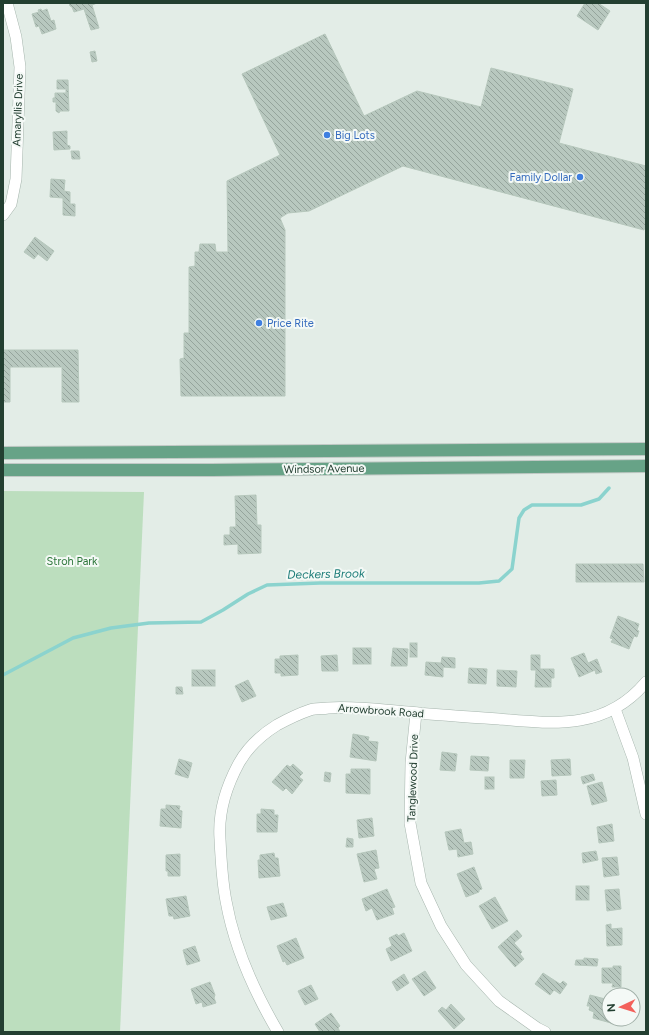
<svg xmlns="http://www.w3.org/2000/svg" width="649" height="1035" font-family="Figtree,sans-serif">
<defs>
<pattern id="building-back-hatch" width="6" height="6" patternUnits="userSpaceOnUse"><rect width="6" height="6" fill="#b8c8bf"/><path d="M-1 5l2 2M0 0l6 6M5-1l2 2" fill="none" stroke="#95a49c"/></pattern>
</defs>
<rect width="100%" height="100%" fill="#e3ede7"/>
<polygon fill="#bcdebe" points="3,491 144,492 120,1032 3,1032"/>
<g fill="none" stroke-linecap="round" stroke-linejoin="round">
<polyline stroke="#8bd3ce" stroke-width="3.5" points="3,675 73,638 111,628 149,623 201,622 223,610 248,594 267,585 320,583 479,583 499,581 512,569 519,518 524,510 532,505 581,505 599,499 609,488"/>
</g>
<g fill="url(#building-back-hatch)" stroke="#b6c7bc">
<polygon points="69,3 97,3 92,5 99,28 91,30 84,9 74,12 72,7 70,6"/>
<polygon points="585,3 598,3 610,11 598,30 577,16"/>
<polygon points="41,9 42,11 47,9 51,21 54,20 56,29 42,34 39,26 36,27 32,14 39,12 38,10"/>
<polygon points="325,34 364,116 417,91 481,107 491,68 573,89 559,143 646,166 646,224 644,230 403,166 309,211 288,213 280,218 285,230 285,396 181,396 180,359 184,358 184,333 189,333 189,267 195,266 195,252 199,252 200,244 215,244 216,252 228,252 227,181 280,155 242,74"/>
<polygon points="95,51 97,61 92,62 90,52"/>
<polygon points="57,80 68,80 69,111 60,111 59,113 56,111 56,102 53,102 53,98 55,98 55,93 66,93 66,89 57,89"/>
<polygon points="67,131 67,145 70,146 70,149 54,150 53,132"/>
<polygon points="71,151 79,151 80,159 72,159"/>
<polygon points="51,179 65,180 64,191 70,192 70,204 75,204 75,216 63,215 63,198 50,197"/>
<polygon points="35,237 54,251 47,261 38,254 34,259 24,252"/>
<polygon points="3,350 78,350 79,402 62,402 62,367 10,367 10,402 3,402"/>
<polygon points="256,495 257,525 261,525 261,553 238,554 238,544 224,545 224,535 230,535 230,527 236,527 235,496"/>
<polygon points="576,564 643,564 644,582 576,582"/>
<polygon points="618,616 639,624 637,630 639,631 637,637 634,636 629,649 611,642 613,639 610,638"/>
<rect x="410" y="643" width="7" height="14"/>
<rect x="353" y="648" width="18" height="16"/>
<polygon points="393,648 408,649 407,666 391,666"/>
<polygon points="584,653 588,663 597,659 602,672 596,674 595,670 579,677 571,658"/>
<polygon points="298,655 298,675 281,676 281,673 275,673 275,659 280,659 280,656"/>
<polygon points="337,655 338,671 322,671 321,656"/>
<polygon points="531,655 540,655 540,669 554,669 554,678 551,678 551,687 535,687 536,670 531,670"/>
<polygon points="442,657 455,658 455,668 443,667 443,677 425,675 426,662 441,663"/>
<polygon points="469,668 487,669 486,684 468,683"/>
<rect x="192" y="670" width="23" height="16"/>
<polygon points="497,670 517,671 516,687 497,686"/>
<polygon points="248,680 256,696 242,702 235,686"/>
<polygon points="176,687 182,687 183,694 176,694"/>
<polygon points="353,734 369,737 368,741 378,742 376,761 350,757"/>
<polygon points="442,752 457,754 455,771 440,770"/>
<polygon points="471,756 489,757 488,771 470,770"/>
<polygon points="179,759 192,763 188,778 175,774"/>
<polygon points="570,759 571,775 552,776 551,760"/>
<polygon points="510,760 525,760 524,778 510,778"/>
<polygon points="293,764 303,773 299,777 303,780 292,794 286,788 283,791 272,782 287,765 290,767"/>
<polygon points="351,769 370,769 370,794 346,793 346,774 351,774"/>
<polygon points="325,772 331,773 330,782 324,781"/>
<polygon points="593,774 595,780 583,784 581,777"/>
<rect x="485" y="777" width="9" height="12"/>
<polygon points="556,780 557,795 542,796 541,781"/>
<polygon points="602,782 607,801 592,805 587,786"/>
<polygon points="166,805 180,806 179,810 182,811 181,828 160,826 161,809 166,809"/>
<polygon points="261,809 274,810 274,815 278,815 277,832 257,832 257,814 261,814"/>
<polygon points="372,818 374,836 359,838 357,820"/>
<polygon points="612,824 614,841 599,843 597,827"/>
<polygon points="461,829 464,843 471,842 473,854 458,857 457,849 449,850 445,832"/>
<polygon points="347,838 353,839 353,847 346,847"/>
<polygon points="376,850 379,868 374,869 377,879 364,882 357,854"/>
<polygon points="596,851 598,860 583,863 582,853"/>
<polygon points="274,853 275,858 278,858 280,876 259,878 258,860 260,860 260,855"/>
<polygon points="180,854 180,876 168,876 168,871 166,871 166,855"/>
<polygon points="617,857 619,875 604,877 602,858"/>
<polygon points="474,867 482,889 479,890 479,892 466,897 457,874"/>
<rect x="576" y="886" width="13" height="14"/>
<polygon points="387,889 395,907 392,908 394,914 377,920 372,908 366,911 362,899"/>
<polygon points="619,889 621,909 607,911 605,890"/>
<polygon points="186,896 190,916 174,919 173,916 169,916 166,899"/>
<polygon points="495,897 508,921 492,929 479,906"/>
<polygon points="283,903 287,916 271,920 267,907"/>
<polygon points="611,924 611,929 622,928 622,945 607,946 606,925"/>
<polygon points="517,930 522,936 514,943 522,952 520,954 524,959 515,967 498,947"/>
<polygon points="404,933 412,951 391,961 386,949 392,946 389,938 397,934 398,936"/>
<polygon points="296,938 304,958 287,965 285,961 283,962 277,946"/>
<polygon points="195,946 200,961 187,965 183,950"/>
<polygon points="584,958 598,959 597,966 575,965 576,960 584,960"/>
<polygon points="613,966 621,966 621,987 612,987 613,983 602,983 602,968 613,968"/>
<polygon points="425,971 436,988 424,996 412,979"/>
<polygon points="543,973 560,984 563,981 567,984 560,994 554,990 550,995 535,984"/>
<polygon points="404,974 409,983 397,991 392,982"/>
<polygon points="210,982 215,995 214,998 216,1003 203,1007 202,1002 196,1004 191,989"/>
<polygon points="311,985 318,999 305,1005 298,991"/>
<polygon points="590,995 609,1000 609,1019 612,1019 611,1023 593,1018 594,1012 589,1010 590,1006 587,1006"/>
<polygon points="451,1004 465,1019 454,1029 438,1011 442,1007 446,1010"/>
<polygon points="331,1013 340,1026 338,1028 340,1032 320,1032 315,1024"/>
</g>
<g fill="none" stroke-linecap="round" stroke-linejoin="round">
<g stroke="#a6b5ad" stroke-width="12">
<g id="minor">
<polyline points="3,215 11,204 16,179 20,67 16,37 7,3"/>
<polyline points="615,709 633,758 646,814"/>
<polyline points="416,713 411,763 410,823 421,883 441,926 466,965 499,1001 537,1028 545,1032"/>
<path d="M 278,1032 C 255,993 234,946 226,901 C 222,881 221,860 220,839 C 218,812 226,787 239,763 C 248,747 261,735 277,725 C 288,719 298,714 310,710 C 316,708 322,709 328,708 C 355,706 381,710 408,712 C 438,715 468,717 499,719 C 554,724 606,730 646,682"/>
</g>
</g>
<g stroke="#c1c9c5" stroke-width="14">
<g id="primary">
<polyline points="3,453 646,449"/>
<polyline points="3,470 212,470 646,466"/>
</g>
</g>
<use href="#minor" stroke="#fff" stroke-width="11"/>
<use href="#primary" stroke="#67a387" stroke-width="12"/>
</g>
<g fill="#3f7fe0" stroke="#f4f9f6" stroke-width="1.5">
<circle cx="327" cy="135" r="4"/>
<circle cx="580" cy="177" r="4"/>
<circle cx="259" cy="323" r="4"/>
</g>
<g text-anchor="middle" dominant-baseline="central" stroke-width="4" stroke-linejoin="round" paint-order="stroke">
<g font-size="11" fill="#233f31" stroke="#f4f9f6">
<text transform="translate(18 110) rotate(-88)">Amaryllis Drive</text>
<text transform="translate(324 469) rotate(-1)">Windsor Avenue</text>
<text transform="translate(381 711) rotate(4)">Arrowbrook Road</text>
<text transform="translate(413 778) rotate(-88)">Tanglewood Drive</text>
</g>
<g font-size="11" fill="#366cbe" stroke="#f4f9f6" text-anchor="start">
<text x="335" y="135">Big Lots</text>
<text x="572" y="177" text-anchor="end">Family Dollar</text>
<text x="267" y="323">Price Rite</text>
</g>
<g font-size="11" fill="#2c7639" stroke="#f4f9f6">
<text x="72" y="561">Stroh Park</text>
</g>
<g font-size="12" font-style="italic" fill="#1c7c78" stroke="#f4f9f6">
<text transform="translate(326 574) rotate(-1)">Deckers Brook</text>
</g>
</g>
<rect width="649" height="1035" fill="none" stroke="#233f31" stroke-width="8"/>
<g transform="translate(621 1007) rotate(266)"><circle r="19" fill="#f4f9f6" stroke="#a0afa7"/>
<path d="M0-3L7 15L0 10L-7 15Z" fill="#f3615b"/>
<text y="-6" font-size="11" font-weight="bold" text-anchor="middle" fill="#233f31">N</text>
</g>
</svg>
